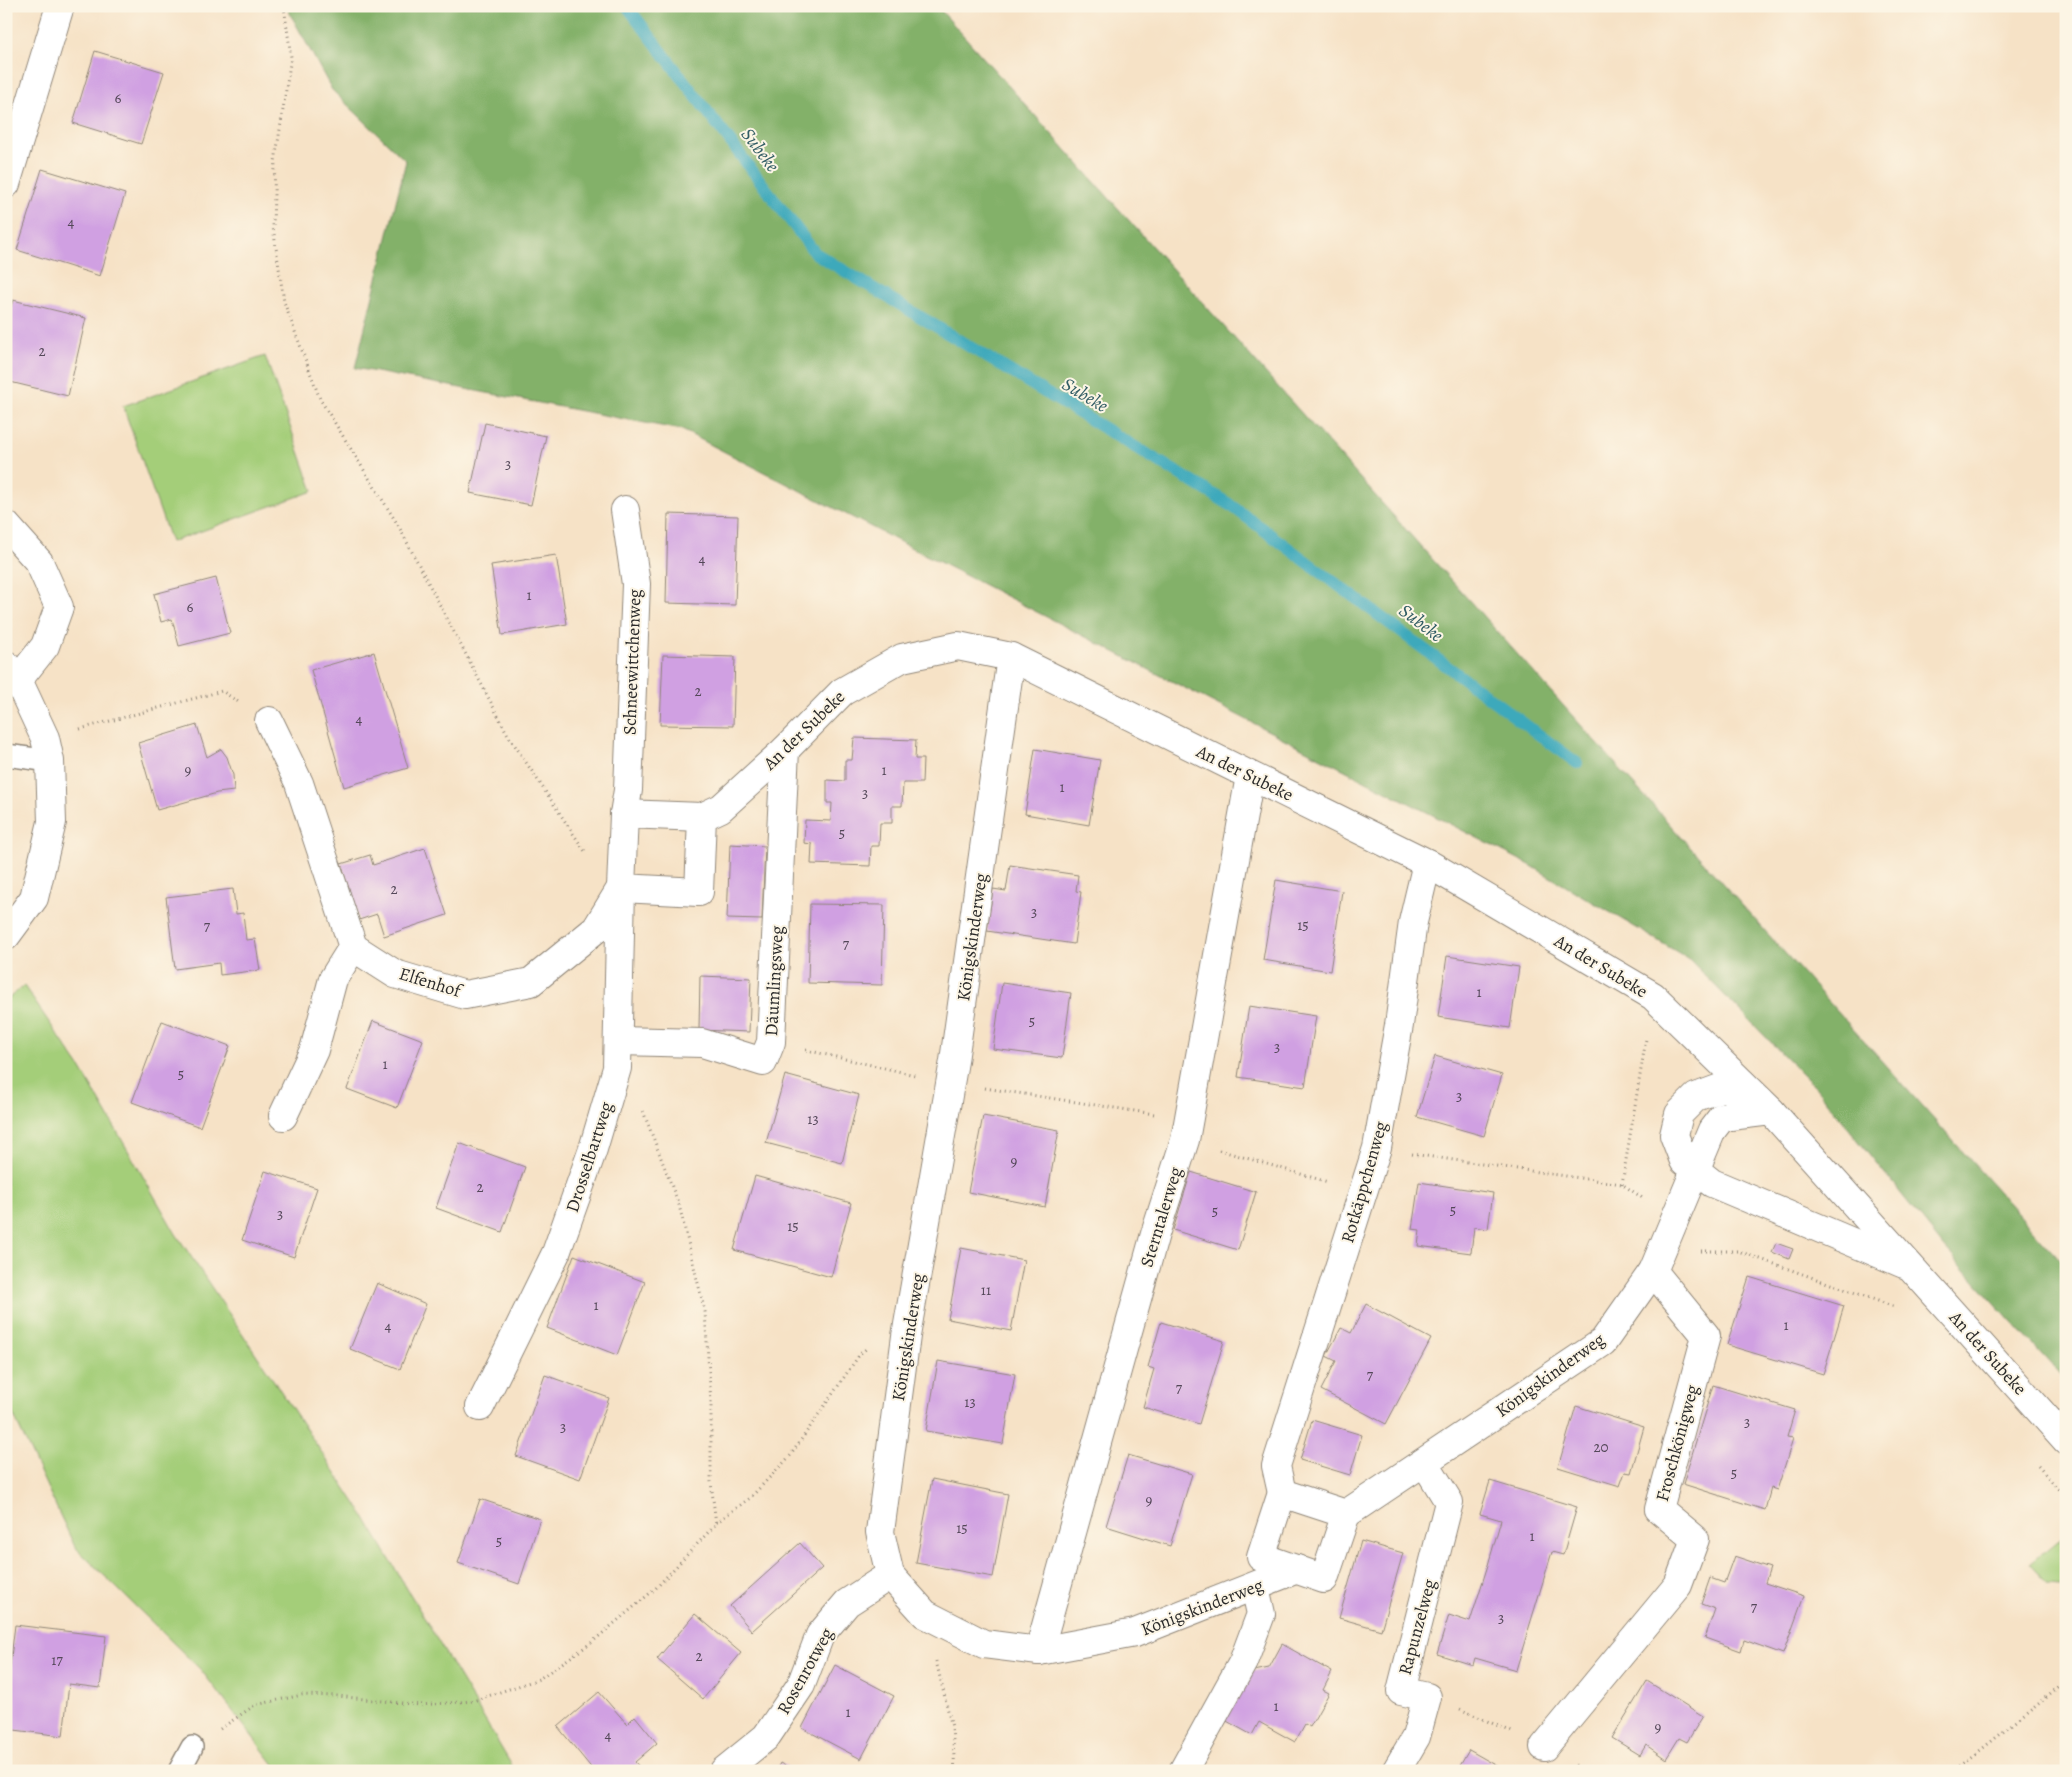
<svg xmlns="http://www.w3.org/2000/svg" width="2072" height="1777" font-family="Alegreya,serif">
<rect width="100%" height="100%" fill="#fcf5e5"/>
<filter id="ink" filterUnits="userSpaceOnUse"><feTurbulence type="fractalNoise" baseFrequency=".02" numOctaves="2"/><feDisplacementMap in="SourceGraphic" scale="10" xChannelSelector="R" yChannelSelector="G"/><feConvolveMatrix kernelMatrix="1 2 1 2 8 2 1 2 1" color-interpolation-filters="sRGB"/></filter>
<filter id="wash" filterUnits="userSpaceOnUse"><feTurbulence type="fractalNoise" baseFrequency=".0096" numOctaves="4" result="noise"/><feDisplacementMap in="SourceGraphic" scale="20" xChannelSelector="R" yChannelSelector="G"/><feGaussianBlur stdDeviation="1.12" result="paint"/><feColorMatrix in="noise" values="0 0 0 0 0 0 0 0 0 0 0 0 0 0 0 0 0 1.4 0 .05"/><feComposite in="paint" operator="in"/></filter>
<g filter="url(#wash)">
<rect width="100%" height="100%" fill="#f6e2c6"/>
<g fill="#a4ce79" stroke="#687c52">
<polygon points="265,356 313,491 171,542 123,406"/>
<polygon points="24,986 80,1067 176,1234 364,1516 515,1771 279,1771 201,1670 75,1547 6,1399 6,1000"/>
<polygon points="2063,1536 2066,1540 2066,1582 2060,1585 2048,1584 2029,1564"/>
</g>
<polygon fill="#83b169" stroke="#576e4a" points="286,6 937,6 2066,1267 2066,1381 1943,1246 1817,1089 1689,959 1530,865 682,430 355,368 406,161 332,90"/>
<g fill="none" stroke-linecap="round" stroke-linejoin="round">
<polyline stroke="#3ca9bb" stroke-width="12" points="627,6 815,253 1229,504 1577,763"/>
</g>
<g id="blocks">
<g fill="#d0a0e2">
<polygon points="95,51 164,72 141,144 73,123"/>
<polygon points="42,169 125,194 100,276 17,250"/>
<polygon points="13,300 86,318 68,396 6,381 6,322"/>
<polygon points="485,423 546,436 531,505 470,493"/>
<polygon points="668,514 738,516 735,605 666,603"/>
<polygon points="556,555 567,624 502,635 491,565"/>
<polygon points="216,578 230,633 179,646 172,619 161,622 154,594"/>
<polygon points="374,652 408,768 344,787 311,670"/>
<polygon points="663,655 735,657 733,726 660,725"/>
<polygon points="197,725 207,757 221,749 227,757 233,775 234,791 217,793 157,810 138,743"/>
<polygon points="854,738 916,740 915,759 923,759 922,783 903,783 902,806 892,806 892,823 880,823 879,846 871,846 870,866 811,864 812,844 804,843 805,820 831,821 832,803 827,803 827,780 845,781 845,760 852,760"/>
<polygon points="1035,749 1100,760 1089,825 1025,814"/>
<polygon points="730,844 765,846 762,920 727,919"/>
<polygon points="425,848 447,915 384,936 377,914 359,920 341,864 370,855 373,865"/>
<polygon points="1010,865 1078,875 1076,891 1081,892 1074,944 987,931 993,889 1006,891"/>
<polygon points="1276,880 1342,891 1330,971 1263,960"/>
<polygon points="233,889 236,914 243,913 246,940 255,939 260,970 220,975 219,963 175,969 166,897"/>
<polygon points="810,904 884,905 882,985 808,983"/>
<polygon points="1447,956 1519,967 1510,1028 1438,1017"/>
<polygon points="700,976 751,978 749,1032 699,1030"/>
<polygon points="1002,983 1071,993 1062,1058 993,1049"/>
<polygon points="1249,1006 1316,1016 1305,1087 1238,1077"/>
<polygon points="162,1021 230,1046 200,1127 132,1102"/>
<polygon points="373,1021 423,1040 397,1108 347,1089"/>
<polygon points="1435,1056 1502,1075 1484,1136 1417,1117"/>
<polygon points="785,1075 859,1095 842,1163 766,1143"/>
<polygon points="983,1116 1059,1130 1045,1207 968,1192"/>
<polygon points="459,1143 525,1167 502,1232 436,1208"/>
<polygon points="265,1171 317,1188 294,1257 242,1240"/>
<polygon points="1191,1172 1256,1192 1238,1250 1173,1230"/>
<polygon points="755,1176 851,1203 831,1277 734,1250"/>
<polygon points="1419,1182 1493,1193 1488,1229 1474,1227 1471,1253 1418,1246 1420,1230 1412,1229"/>
<polygon points="1776,1243 1793,1249 1789,1259 1772,1252"/>
<polygon points="961,1248 1024,1260 1011,1331 948,1319"/>
<polygon points="574,1255 645,1282 617,1355 547,1328"/>
<polygon points="1749,1277 1844,1306 1823,1374 1727,1345"/>
<polygon points="377,1283 426,1304 400,1369 350,1349"/>
<polygon points="1366,1304 1431,1339 1386,1424 1321,1390 1336,1361 1326,1356 1341,1328 1351,1333"/>
<polygon points="1161,1322 1224,1341 1199,1424 1143,1407 1154,1369 1148,1367"/>
<polygon points="938,1361 1015,1374 1003,1444 926,1431"/>
<polygon points="545,1375 609,1398 580,1479 516,1456"/>
<polygon points="1713,1385 1795,1410 1787,1437 1793,1438 1786,1462 1777,1490 1771,1488 1765,1510 1683,1484"/>
<polygon points="1576,1406 1644,1427 1631,1473 1625,1472 1620,1486 1558,1467"/>
<polygon points="1312,1420 1362,1435 1350,1475 1300,1460"/>
<polygon points="1128,1455 1192,1474 1170,1546 1106,1526"/>
<polygon points="932,1479 1008,1494 993,1577 916,1563"/>
<polygon points="1490,1481 1577,1507 1563,1555 1552,1552 1516,1670 1475,1658 1473,1665 1437,1654 1449,1615 1470,1622 1488,1565 1501,1520 1480,1514"/>
<polygon points="480,1499 540,1519 519,1584 458,1563"/>
<polygon points="1361,1541 1403,1553 1381,1630 1339,1618"/>
<polygon points="800,1543 822,1568 752,1631 730,1606"/>
<polygon points="1734,1556 1770,1568 1765,1583 1804,1596 1783,1654 1744,1640 1741,1651 1705,1638 1715,1609 1701,1604 1710,1578 1724,1583"/>
<polygon points="695,1614 741,1653 703,1699 657,1659"/>
<polygon points="15,1625 106,1636 100,1688 69,1684 63,1736 6,1729 6,1698"/>
<polygon points="1282,1644 1332,1672 1323,1690 1329,1693 1310,1727 1305,1724 1295,1742 1259,1722 1252,1735 1223,1719 1249,1672 1269,1668"/>
<polygon points="835,1665 894,1696 861,1759 802,1728"/>
<polygon points="1647,1681 1703,1716 1687,1742 1679,1738 1666,1759 1646,1745 1640,1755 1612,1738"/>
<polygon points="599,1692 627,1724 635,1716 657,1743 635,1762 642,1770 641,1771 594,1771 558,1727"/>
<polygon points="1469,1750 1506,1771 1457,1771"/>
<polygon points="780,1763 795,1771 776,1771"/>
</g>
</g>
</g>
<g filter="url(#ink)">
<use href="#blocks" fill-opacity="0" stroke="#908678" stroke-width="1"/>
<g fill="none" stroke-linecap="round" stroke-linejoin="round">
<g stroke="#908678" stroke-width="24">
<g id="service">
<polyline points="6,755 50,761"/>
<polyline points="179,1771 192,1747"/>
</g>
</g>
<g stroke="#908678" stroke-width="30">
<g id="minor">
<polyline points="6,184 60,6"/>
<polyline points="6,525 39,562 59,607 45,646 18,680"/>
<polyline points="1011,657 954,1061 906,1336 880,1532 890,1575 925,1614 984,1644 1039,1651 1135,1633 1297,1569"/>
<polyline points="6,665 18,680 45,738 50,761 52,822 34,898 6,936"/>
<polyline points="269,721 299,783 353,947 395,974 465,995 531,982 596,929 621,888"/>
<polyline points="624,814 628,790 636,584 625,510"/>
<polyline points="702,817 699,892 621,888 624,814 702,817 721,808 785,750 842,692 902,658 958,646 1011,657 1427,863 1653,996 1771,1111 2066,1440"/>
<polyline points="618,1041 702,1043 763,1062 771,1042 785,750"/>
<polyline points="1752,1101 1723,1087 1696,1097 1679,1114 1674,1135 1684,1161 1712,1183 1904,1264"/>
<polyline points="283,1116 314,1050 333,979 353,947"/>
<polyline points="480,1407 556,1253 593,1149 617,1068 621,888"/>
<polyline points="1282,1493 1276,1466 1377,1148 1399,1025 1413,922 1427,863"/>
<polygon points="1282,1493 1346,1514 1324,1579 1261,1557"/>
<polyline points="1346,1514 1603,1342 1653,1271 1712,1130 1722,1117 1771,1111"/>
<polyline points="1039,1651 1155,1234 1185,1140 1250,776"/>
<polyline points="1544,1747 1678,1585 1695,1539 1659,1509 1706,1336 1653,1271"/>
<polyline points="724,1771 766,1737 801,1685 820,1635 847,1603 890,1575"/>
<polyline points="1183,1771 1243,1662 1261,1614 1255,1587"/>
<polyline points="1396,1771 1416,1737 1427,1697 1401,1691 1449,1502 1425,1463"/>
</g>
</g>
<g stroke="#908678" stroke-width="3" stroke-dasharray="1 4" stroke-linecap="butt">
<polyline points="284,6 291,57 275,162 273,227 284,302 320,399 398,525 508,735 586,853"/>
<polyline points="80,729 222,691 240,703"/>
<polyline points="806,1050 915,1075"/>
<polyline points="985,1088 1154,1114"/>
<polyline points="1219,1150 1328,1182"/>
<polyline points="1412,1154 1622,1184 1644,1199"/>
<polyline points="1622,1184 1646,1039"/>
<polyline points="1701,1251 1738,1251 1895,1307"/>
<polyline points="2038,1466 2066,1498"/>
<polyline points="716,1523 750,1498 790,1456 860,1354 867,1348"/>
<polyline points="936,1661 952,1727 955,1771"/>
<polyline points="1460,1709 1512,1732"/>
<polyline points="220,1729 255,1705 302,1695 337,1696 420,1705 473,1701 539,1679 591,1643 655,1589 716,1524 711,1482 711,1402 705,1312 679,1205 643,1111"/>
<polyline points="1575,1765 1585,1771"/>
<polyline points="1951,1771 1963,1764 2066,1682"/>
</g>
<use href="#service" stroke="#fff" stroke-width="21"/>
<use href="#minor" stroke="#fff" stroke-width="28"/>
</g>
</g>
<g text-anchor="middle" dominant-baseline="central" stroke-width="4" stroke-linejoin="round" paint-order="stroke">
<g font-size="15" fill="#544859">
<text x="118" y="98">6</text>
<text x="71" y="222">4</text>
<text x="42" y="351">2</text>
<text x="508" y="464">3</text>
<text x="702" y="559">4</text>
<text x="529" y="595">1</text>
<text x="190" y="607">6</text>
<text x="698" y="691">2</text>
<text x="359" y="719">4</text>
<text x="188" y="770">9</text>
<text x="884" y="770">1</text>
<text x="1062" y="787">1</text>
<text x="865" y="793">3</text>
<text x="842" y="833">5</text>
<text x="394" y="889">2</text>
<text x="1034" y="912">3</text>
<text x="1303" y="925">15</text>
<text x="207" y="926">7</text>
<text x="846" y="944">7</text>
<text x="1479" y="992">1</text>
<text x="1032" y="1021">5</text>
<text x="1277" y="1047">3</text>
<text x="385" y="1064">1</text>
<text x="181" y="1074">5</text>
<text x="1459" y="1096">3</text>
<text x="813" y="1119">13</text>
<text x="1014" y="1161">9</text>
<text x="480" y="1187">2</text>
<text x="1453" y="1210">5</text>
<text x="1215" y="1211">5</text>
<text x="280" y="1214">3</text>
<text x="793" y="1226">15</text>
<text x="986" y="1290">11</text>
<text x="596" y="1305">1</text>
<text x="1786" y="1325">1</text>
<text x="388" y="1326">4</text>
<text x="1370" y="1375">7</text>
<text x="1179" y="1388">7</text>
<text x="970" y="1402">13</text>
<text x="1747" y="1422">3</text>
<text x="563" y="1427">3</text>
<text x="1601" y="1447">20</text>
<text x="1734" y="1473">5</text>
<text x="1149" y="1500">9</text>
<text x="962" y="1528">15</text>
<text x="1532" y="1536">1</text>
<text x="499" y="1541">5</text>
<text x="1754" y="1607">7</text>
<text x="1501" y="1618">3</text>
<text x="699" y="1656">2</text>
<text x="57" y="1660">17</text>
<text x="1276" y="1706">1</text>
<text x="848" y="1712">1</text>
<text x="1658" y="1727">9</text>
<text x="608" y="1735">4</text>
</g>
<g font-size="18" fill="#2b2b2b" stroke="#fcf5e5">
<text transform="translate(632 662) rotate(-88)">Schneewittchenweg</text>
<text transform="translate(804 730) rotate(-44)">An der Subeke</text>
<text transform="translate(1245 773) rotate(26)">An der Subeke</text>
<text transform="translate(972 937) rotate(-82)">Königskinderweg</text>
<text transform="translate(1601 966) rotate(31)">An der Subeke</text>
<text transform="translate(774 981) rotate(-87)">Däumlingsweg</text>
<text transform="translate(430 982) rotate(17)">Elfenhof</text>
<text transform="translate(589 1157) rotate(-72)">Drosselbartweg</text>
<text transform="translate(1364 1182) rotate(-74)">Rotkäppchenweg</text>
<text transform="translate(1161 1217) rotate(-73)">Sterntalerweg</text>
<text transform="translate(908 1337) rotate(-81)">Königskinderweg</text>
<text transform="translate(1988 1353) rotate(48)">An der Subeke</text>
<text transform="translate(1550 1375) rotate(-36)">Königskinderweg</text>
<text transform="translate(1677 1443) rotate(-75)">Froschkönigweg</text>
<text transform="translate(1202 1607) rotate(-21)">Königskinderweg</text>
<text transform="translate(1417 1627) rotate(-75)">Rapunzelweg</text>
<text transform="translate(805 1671) rotate(-61)">Rosenrotweg</text>
</g>
<g font-size="19" font-style="italic" fill="#325d65" stroke="#fcf5e5">
<text transform="translate(760 150) rotate(53)">Subeke</text>
<text transform="translate(1085 395) rotate(31)">Subeke</text>
<text transform="translate(1421 623) rotate(37)">Subeke</text>
</g>
</g>
<rect width="2072" height="1777" fill="none" stroke="#fcf5e5" stroke-width="25"/>
</svg>
